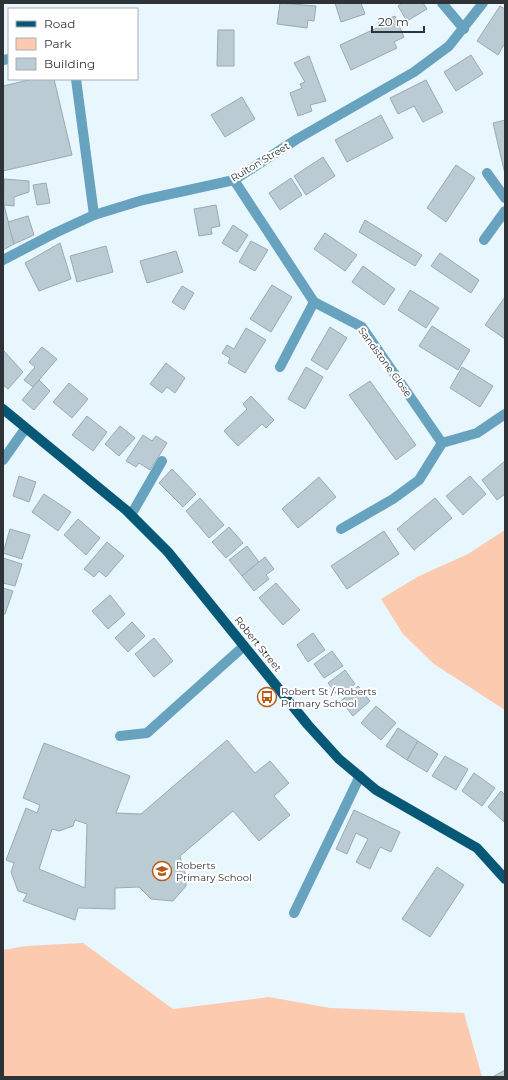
<svg xmlns="http://www.w3.org/2000/svg" width="508" height="1080" font-family="Montserrat,sans-serif">
<rect width="100%" height="100%" fill="#e8f6fe"/>
<g fill="#fbcaaf">
<polygon points="505,530 505,710 434,664 403,634 381,599 419,576 468,554"/>
<polygon points="83,943 173,1009 269,997 330,1008 464,1013 482,1077 3,1077 3,950 26,946"/>
</g>
<g fill="#bbcbd4" stroke="#9aaab3" fill-rule="evenodd">
<polygon points="280,3 316,6 314,21 308,20 307,28 277,24"/>
<polygon points="335,3 361,3 365,14 341,22"/>
<polygon points="402,3 423,3 427,9 407,21 398,6"/>
<polygon points="500,6 505,9 505,43 498,55 477,41"/>
<polygon points="395,16 404,37 394,42 397,48 351,70 340,45 379,27 378,23"/>
<polygon points="218,30 234,30 234,66 217,66"/>
<polygon points="471,55 483,74 456,91 444,72"/>
<polygon points="309,56 326,101 310,105 312,111 298,116 290,93 302,88 300,84 305,82 294,63"/>
<polygon points="33,79 54,79 72,155 3,171 3,86"/>
<polygon points="426,80 443,112 423,122 414,106 398,114 390,98"/>
<polygon points="242,97 255,119 225,137 211,115"/>
<polygon points="381,115 393,138 347,162 335,140"/>
<polygon points="505,120 505,174 493,123"/>
<polygon points="323,157 335,176 306,195 294,176"/>
<polygon points="456,165 475,178 446,222 427,208"/>
<polygon points="291,178 302,195 280,210 269,193"/>
<polygon points="4,179 29,181 29,192 14,197 14,206 4,205 14,244 3,250"/>
<polygon points="46,183 50,203 37,205 33,185"/>
<polygon points="216,205 220,226 211,228 212,234 199,236 194,209"/>
<polygon points="28,216 34,235 14,244 8,222"/>
<polygon points="365,220 422,255 415,266 359,232"/>
<polygon points="233,225 248,235 237,252 222,243"/>
<polygon points="325,233 357,255 345,271 314,249"/>
<polygon points="251,241 268,250 255,271 239,262"/>
<polygon points="60,243 71,279 39,291 25,263"/>
<polygon points="106,246 113,272 77,282 70,256"/>
<polygon points="176,251 183,272 147,283 140,261"/>
<polygon points="440,253 479,280 471,293 431,266"/>
<polygon points="363,266 395,289 384,305 352,282"/>
<polygon points="272,285 292,297 271,332 250,319"/>
<polygon points="182,286 194,293 184,310 172,302"/>
<polygon points="410,290 439,308 426,328 398,310"/>
<polygon points="505,297 505,339 485,325"/>
<polygon points="432,326 470,350 458,370 419,346"/>
<polygon points="330,327 347,338 327,370 311,360"/>
<polygon points="246,328 266,340 245,373 228,363 230,358 222,353 227,345 234,349"/>
<polygon points="42,347 57,359 33,387 24,380 35,367 29,362"/>
<polygon points="3,350 23,372 8,389 3,385"/>
<polygon points="166,363 185,378 175,393 167,387 162,393 150,384"/>
<polygon points="306,367 323,377 305,409 288,399"/>
<polygon points="462,367 493,386 480,407 450,388"/>
<polygon points="39,380 50,391 34,410 22,400"/>
<polygon points="370,381 416,445 396,460 349,395"/>
<polygon points="69,383 88,399 72,418 53,402"/>
<polygon points="251,396 274,420 266,428 262,424 238,446 224,431 247,409 243,404"/>
<polygon points="87,416 107,432 93,451 72,435"/>
<polygon points="120,426 135,438 119,456 105,444"/>
<polygon points="143,435 152,441 156,436 167,443 150,470 139,463 136,467 126,461"/>
<polygon points="505,461 505,494 497,500 482,480"/>
<polygon points="172,469 196,494 183,507 159,483"/>
<polygon points="19,476 36,482 29,502 13,496"/>
<polygon points="470,476 486,494 463,515 446,496"/>
<polygon points="319,477 336,497 298,528 282,509"/>
<polygon points="44,494 71,512 58,531 32,512"/>
<polygon points="200,498 224,525 209,538 186,511"/>
<polygon points="435,498 452,518 414,550 397,529"/>
<polygon points="78,519 100,538 86,555 64,535"/>
<polygon points="229,527 243,543 226,558 212,542"/>
<polygon points="10,529 30,535 22,559 3,553"/>
<polygon points="384,531 399,554 347,589 331,566"/>
<polygon points="107,542 124,556 106,577 99,571 94,577 84,569"/>
<polygon points="247,546 259,562 242,576 229,560"/>
<polygon points="265,557 274,569 266,575 269,579 254,591 242,576"/>
<polygon points="3,558 22,564 15,586 3,583"/>
<polygon points="276,583 300,610 283,625 259,598"/>
<polygon points="3,588 13,591 5,614 3,614"/>
<polygon points="110,595 125,614 108,629 92,611"/>
<polygon points="132,622 145,636 128,652 115,638"/>
<polygon points="313,633 325,650 308,662 297,645"/>
<polygon points="154,638 173,661 154,677 135,654"/>
<polygon points="332,651 343,666 324,678 314,664"/>
<polygon points="345,670 355,684 339,697 328,683"/>
<polygon points="358,686 370,701 353,716 341,701"/>
<polygon points="376,706 396,723 381,740 361,723"/>
<polygon points="398,728 418,741 407,760 386,746"/>
<path d="M 227,740 L 255,773 L 270,761 L 289,783 L 274,796 L 290,815 L 259,841 L 233,811 L 180,856 L 186,877 L 186,886 L 173,901 L 151,899 L 139,887 L 115,888 L 115,909 L 78,908 L 75,920 L 23,901 L 27,894 L 18,891 L 11,872 L 14,863 L 6,860 L 26,808 L 37,813 L 40,805 L 23,798 L 44,743 L 130,776 L 116,813 L 141,814 ZM 75,820 L 87,824 L 85,888 L 39,869 L 52,829 L 59,831 L 73,826 Z"/>
<polygon points="418,741 438,754 427,772 407,760"/>
<polygon points="445,756 468,769 456,790 432,776"/>
<polygon points="474,773 495,788 482,806 462,791"/>
<polygon points="501,791 505,795 504,822 488,807"/>
<polygon points="354,810 400,832 391,852 380,847 370,869 356,862 368,839 356,833 347,854 336,849"/>
<polygon points="437,867 464,885 430,937 402,919"/>
<polygon points="505,1070 505,1077 494,1077 494,1076"/>
</g>
<g fill="none" stroke-linecap="round" stroke-linejoin="round">
<g stroke="#67a2bf" stroke-width="10">
<polyline points="442,3 464,29"/>
<polyline points="3,60 9,59"/>
<polyline points="76,79 94,215"/>
<polyline points="487,173 505,198"/>
<polyline points="234,180 314,302 362,327 442,443 477,433 505,414"/>
<polyline points="484,240 505,211"/>
<polyline points="3,260 55,233 94,215 143,200 234,180 297,139 414,72 449,46 483,3"/>
<polyline points="280,367 314,302"/>
<polyline points="3,460 25,429"/>
<polyline points="131,515 162,461"/>
<polyline points="341,529 393,499 419,480 442,443"/>
<polyline points="120,736 147,733 244,646"/>
<polyline points="294,913 360,776"/>
</g>
<polyline stroke="#065876" stroke-width="10" points="3,409 126,510 168,552 308,725 339,759 376,790 477,848 505,879"/>
</g>
<defs>
<g id="bus-ring" transform="scale(1)"><circle r="9.5" fill="#fff" stroke="#b95914" stroke-width="1.5"/><path d="M-5-6H5V4H4V6H2V4H-2V6H-4V4H-5ZM-3.5-4V0h7V-4ZM-3.5 1.2v1.5H-2V1.2ZM2 1.2v1.5H3.5V1.2Z" fill="#b95914"/></g>
<g id="school-ring" transform="scale(1)"><circle r="9.5" fill="#fff" stroke="#b95914" stroke-width="1.5"/><path d="M0-5L7-2L0 1L-7-2ZM-4 1L0 2.5L4 1V4Q0 6-4 4Z" fill="#b95914"/></g>
</defs>
<g fill-rule="evenodd">
<use href="#bus-ring" x="267" y="697"/>
<use href="#school-ring" x="162" y="871"/>
</g>
<g text-anchor="middle" dominant-baseline="central" stroke-width="4" stroke-linejoin="round" paint-order="stroke">
<g font-size="10" fill="#2d3337" stroke="#fff">
<text transform="translate(260 162) rotate(-31)">Ruiton Street</text>
<text transform="translate(385 362) rotate(54)">Sandstone Close</text>
<text transform="translate(258 644) rotate(51)">Robert Street</text>
</g>
<g font-size="10" fill="#2d3337" stroke="#fff" text-anchor="start">
<text x="281" y="691">Robert St / Roberts<tspan x="281" dy="12">Primary School</tspan></text>
<text x="176" y="865">Roberts<tspan x="176" dy="12">Primary School</tspan></text>
</g>
</g>
<rect width="508" height="1080" fill="none" stroke="#2d3337" stroke-width="8"/>
<rect x="8" y="8" width="130" height="72" fill="#ffffff" stroke="#abadaf"/>
<rect x="16" y="21" width="20" height="6" fill="#065876" stroke="#abadaf"/>
<text x="44" y="28" font-size="12" fill="#2d3337">Road</text>
<rect x="16" y="38" width="20" height="12" fill="#fbcaaf" stroke="#abadaf"/>
<text x="44" y="48" font-size="12" fill="#2d3337">Park</text>
<rect x="16" y="58" width="20" height="12" fill="#bbcbd4" stroke="#abadaf"/>
<text x="44" y="68" font-size="12" fill="#2d3337">Building</text>
<path d="M372 26v6h52v-6" fill="none" stroke="#2d3337" stroke-width="2"/>
<text x="378" y="26" font-size="12" fill="#2d3337" stroke="#ffffff" stroke-width="3" paint-order="stroke">20 m</text>
</svg>
